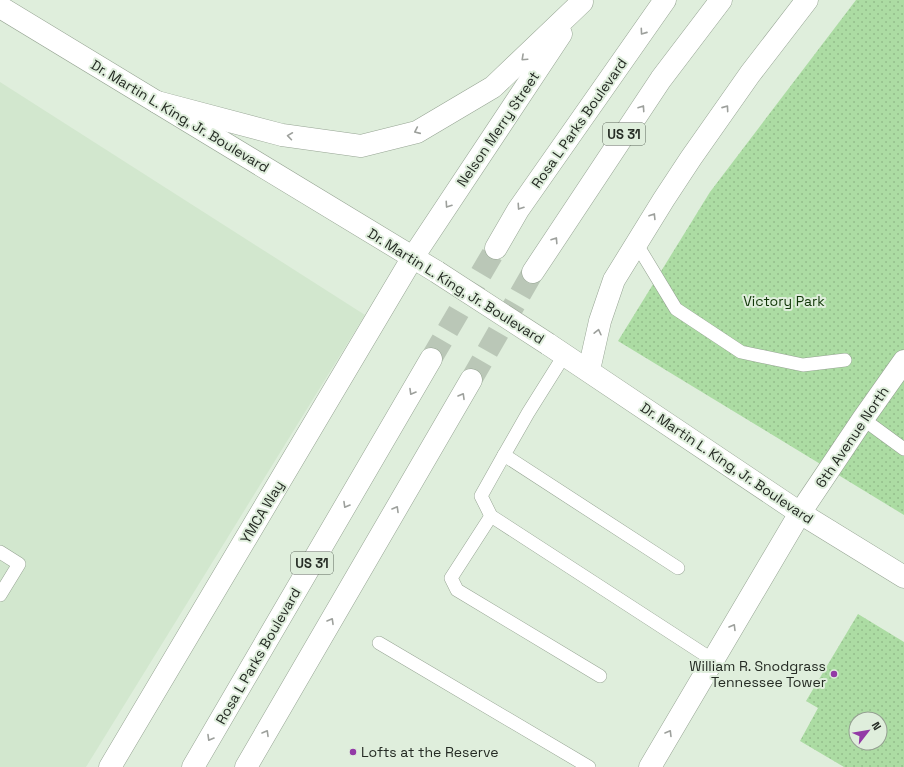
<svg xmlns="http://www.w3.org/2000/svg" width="904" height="767" font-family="'Space Grotesk',sans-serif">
<defs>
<pattern id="grass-dots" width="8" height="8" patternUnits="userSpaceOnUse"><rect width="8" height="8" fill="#acdca3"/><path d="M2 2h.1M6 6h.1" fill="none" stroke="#94bd8c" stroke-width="1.8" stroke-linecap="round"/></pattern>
</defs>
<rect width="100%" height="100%" fill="#dfeedc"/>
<polygon fill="#d2e7ce" points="0,82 365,315 86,767 0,767"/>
<g fill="url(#grass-dots)" fill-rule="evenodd">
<polygon points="856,0 904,0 904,515 618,341 710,192"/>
<path d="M 858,614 L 904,642 L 904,767 L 844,767 L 800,741 L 818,708 L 806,701 ZM 856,719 L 880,719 L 880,743 L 856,743 Z"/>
</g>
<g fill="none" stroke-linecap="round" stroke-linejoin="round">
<g stroke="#bac7b7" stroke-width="22" stroke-dasharray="22 11" stroke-linecap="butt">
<polyline points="431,359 496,248"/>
<polyline points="471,380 533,272"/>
</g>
<g stroke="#96a493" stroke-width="14">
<g id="lane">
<polyline points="636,243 676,309 741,352 803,365 845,360"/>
<polyline points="565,354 528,413 504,455 678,568"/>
<polyline points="863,419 904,449"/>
<polyline points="504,455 481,496 491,516 713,660"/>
<polyline points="491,516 451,578 457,590 600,676"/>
<polyline points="0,552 19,564 0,595"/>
<polyline points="379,643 589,767"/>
</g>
</g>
<g stroke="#96a493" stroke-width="23">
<polyline id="street" points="800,513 863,419 904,361"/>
</g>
<g stroke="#96a493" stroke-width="23">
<g id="secondary">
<polyline points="0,7 437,272"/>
<polyline points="548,344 800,513 904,577"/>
<polyline points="110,767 413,257"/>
<polyline points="650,767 800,513"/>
</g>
</g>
<g stroke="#96a493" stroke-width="23">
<g id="primary">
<polyline points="157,102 282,135 361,146 417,132 493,87 582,2"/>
<polyline points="496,248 518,210 665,0"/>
<polyline points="413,257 561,34"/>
<polyline points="533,272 661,79 721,0"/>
<polyline points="589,370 600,321 614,280 664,199 691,158 750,74 807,0"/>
<polyline points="193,767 431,359"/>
<polyline points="246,767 471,380"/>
</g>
</g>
<use href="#lane" stroke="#fff" stroke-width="13"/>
<use href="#street" stroke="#fff" stroke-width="22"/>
<use href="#secondary" stroke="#fff" stroke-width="22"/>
<use href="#primary" stroke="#fff" stroke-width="22"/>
<g stroke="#96a493" stroke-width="23" stroke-linecap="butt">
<polyline id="secondary-bridge" points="437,272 548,344"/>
</g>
<use href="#secondary-bridge" stroke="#fff" stroke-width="22"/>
</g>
<defs><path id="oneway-chevron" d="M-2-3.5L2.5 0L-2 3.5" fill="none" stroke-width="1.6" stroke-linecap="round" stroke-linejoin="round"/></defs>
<g stroke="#9da09c">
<use href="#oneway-chevron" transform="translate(643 32) rotate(125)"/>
<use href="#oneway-chevron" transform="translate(524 58) rotate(137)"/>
<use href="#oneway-chevron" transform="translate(642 108) rotate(-56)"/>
<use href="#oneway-chevron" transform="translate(726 108) rotate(-55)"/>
<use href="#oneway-chevron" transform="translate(417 131) rotate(156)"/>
<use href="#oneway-chevron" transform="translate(290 136) rotate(-172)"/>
<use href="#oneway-chevron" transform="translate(448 205) rotate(124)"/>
<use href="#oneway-chevron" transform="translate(520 207) rotate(124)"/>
<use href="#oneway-chevron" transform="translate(653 216) rotate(-58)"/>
<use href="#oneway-chevron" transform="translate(555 240) rotate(-57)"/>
<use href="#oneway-chevron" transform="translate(598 332) rotate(-77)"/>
<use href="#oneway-chevron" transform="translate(412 392) rotate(120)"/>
<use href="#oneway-chevron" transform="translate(462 396) rotate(-60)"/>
<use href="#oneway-chevron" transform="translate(346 505) rotate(120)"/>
<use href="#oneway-chevron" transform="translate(396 509) rotate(-60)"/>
<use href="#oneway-chevron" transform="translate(331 621) rotate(-60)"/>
<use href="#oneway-chevron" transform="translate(733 627) rotate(-59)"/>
<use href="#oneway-chevron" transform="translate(266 733) rotate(-60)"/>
<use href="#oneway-chevron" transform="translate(669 733) rotate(-59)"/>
<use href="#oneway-chevron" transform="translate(210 738) rotate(120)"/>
</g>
<g fill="#933aa6" stroke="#dfeedc" stroke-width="1.5">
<circle cx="834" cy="674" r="4"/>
<circle cx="353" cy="752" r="4"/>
</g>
<g text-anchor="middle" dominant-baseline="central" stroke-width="4" stroke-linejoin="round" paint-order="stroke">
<g fill="#dfeedc" stroke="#5d665b" stroke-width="1">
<rect x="603" y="123" width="42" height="22" rx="3"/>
<rect x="291" y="552" width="42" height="22" rx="3"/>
</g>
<g font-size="13" font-weight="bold" fill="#252b24">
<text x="624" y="134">US 31</text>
<text x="312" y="563">US 31</text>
</g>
<g font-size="14" fill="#252b24" stroke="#dfeedc">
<text transform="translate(180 116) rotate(31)">Dr. Martin L. King, Jr. Boulevard</text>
<text transform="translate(579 123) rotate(-55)">Rosa L Parks Boulevard</text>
<text transform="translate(498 129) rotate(-56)">Nelson Merry Street</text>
<text transform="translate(456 286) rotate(32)">Dr. Martin L. King, Jr. Boulevard</text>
<text transform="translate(852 437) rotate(-56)">6th Avenue North</text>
<text transform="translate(727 463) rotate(34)">Dr. Martin L. King, Jr. Boulevard</text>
<text transform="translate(262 512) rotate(-59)">YMCA Way</text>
<text transform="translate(258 656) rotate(-60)">Rosa L Parks Boulevard</text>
</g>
<g font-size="14" fill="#113708" stroke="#dfeedc">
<text x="784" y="301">Victory Park</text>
</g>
<g font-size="14" fill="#252b24" stroke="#dfeedc" text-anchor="end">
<text x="826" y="666">William R. Snodgrass<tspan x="826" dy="16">Tennessee Tower</tspan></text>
<text x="361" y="752" text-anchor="start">Lofts at the Reserve</text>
</g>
</g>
<g transform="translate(868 731) rotate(59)"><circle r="19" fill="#dfeedc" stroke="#95a092"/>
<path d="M0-3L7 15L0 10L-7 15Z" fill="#933aa6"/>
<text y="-6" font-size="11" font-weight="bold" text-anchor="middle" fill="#252b24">N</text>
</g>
</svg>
